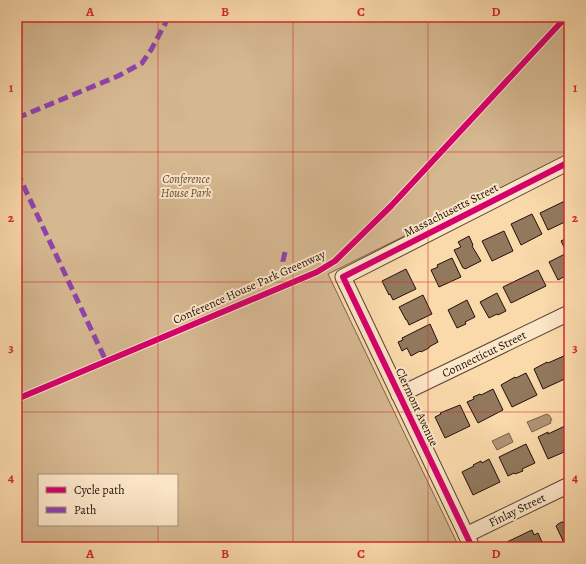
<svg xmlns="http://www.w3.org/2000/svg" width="586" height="564" font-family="Alegreya,serif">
<rect width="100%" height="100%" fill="#fad9ab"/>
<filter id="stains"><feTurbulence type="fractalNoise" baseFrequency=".005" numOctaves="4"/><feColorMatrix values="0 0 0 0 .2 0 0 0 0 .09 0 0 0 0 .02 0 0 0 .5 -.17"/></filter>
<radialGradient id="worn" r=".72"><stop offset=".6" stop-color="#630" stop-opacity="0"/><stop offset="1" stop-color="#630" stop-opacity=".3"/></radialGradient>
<path fill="#d5b790" stroke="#7c644e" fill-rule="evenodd" d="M 17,17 L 569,17 L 569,154 L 328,274 L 459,547 L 17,547 ZM 39,475 L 177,475 L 177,525 L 39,525 Z"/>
<g fill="#b19575" stroke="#78614b">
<polygon points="547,414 548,415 549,415 552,420 550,421 551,423 532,432 527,422"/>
<polygon points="509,433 513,442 497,450 492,441"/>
</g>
<g fill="#92795e" stroke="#22120b">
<polygon points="569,199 569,220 548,230 540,213"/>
<polygon points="532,214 542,234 521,245 511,224"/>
<polygon points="504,231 513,251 492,261 482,241"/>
<polygon points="469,236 473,245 472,246 481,261 465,269 464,268 463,268 454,250 461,247 458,242"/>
<polygon points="569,237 569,274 558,280 549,262 567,253 561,241"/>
<polygon points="452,258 461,277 439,287 431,270 438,267 437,265"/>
<polygon points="406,269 416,289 393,300 390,294 389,295 382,281"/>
<polygon points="538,270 546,286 511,303 503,287"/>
<polygon points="497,293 506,311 498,315 497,314 489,318 480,302"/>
<polygon points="423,295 432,314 409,325 407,320 406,320 399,307"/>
<polygon points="467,300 475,317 465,322 466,324 457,328 448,310"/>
<polygon points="430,324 438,342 429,347 429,348 421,352 420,351 411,356 407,348 402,351 398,342 403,340 402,338"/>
<polygon points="566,355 569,362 569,377 543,389 534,369 547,362 548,363"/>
<polygon points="526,373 537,395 512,407 501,385 515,377 516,378"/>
<polygon points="493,389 503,410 478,423 467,402 474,399 473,397 480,394 481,395"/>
<polygon points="460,405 470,426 445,438 435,417 441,414 440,413"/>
<polygon points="567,425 569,430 569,447 563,450 564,452 548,459 538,437 548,432 548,434"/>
<polygon points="526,444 535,463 522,469 523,471 515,474 514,473 508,476 499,457"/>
<polygon points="489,459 500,482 473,495 462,472 474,466 473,465 481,461 482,463"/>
<polygon points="569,521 569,547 566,547 556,526 558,524 562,522 565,522 565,523"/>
<polygon points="532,530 534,535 538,533 542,542 532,547 509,547 507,542"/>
</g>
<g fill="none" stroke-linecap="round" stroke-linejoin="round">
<g stroke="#584433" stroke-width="17">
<g id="minor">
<polyline points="399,395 569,313"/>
<polyline points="466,535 569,485"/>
<polyline points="472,547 343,277 569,162"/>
</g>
</g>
<use href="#minor" stroke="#fce6c8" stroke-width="15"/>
<g stroke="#8e44ad" stroke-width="5" stroke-dasharray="10 5" stroke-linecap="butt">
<polyline points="17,118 118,76 142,63 151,50 166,22 167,17"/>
<polyline points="17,172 106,361"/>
<polyline points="285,252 283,261 285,285"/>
</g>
<g stroke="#fce6c8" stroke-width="8">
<g id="cycleway">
<polyline points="17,399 317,272 335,261 391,206 566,17"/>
<polyline points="472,547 343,277 569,162"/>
</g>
</g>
<use href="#cycleway" stroke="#d6006c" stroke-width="6"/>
</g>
<path fill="none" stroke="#d62828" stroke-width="1" stroke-opacity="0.55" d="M 158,17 L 158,475M 293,17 L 293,547M 428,17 L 428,547M 17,152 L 569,152M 17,282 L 569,282M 17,412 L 569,412M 158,525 L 158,547"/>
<g text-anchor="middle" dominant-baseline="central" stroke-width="4" stroke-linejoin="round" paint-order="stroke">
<g font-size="12" font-style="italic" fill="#614c3a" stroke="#fce6c8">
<text x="186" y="179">Conference<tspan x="186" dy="14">House Park</tspan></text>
</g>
<g font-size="12" fill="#22120b" stroke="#fce6c8">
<text transform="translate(451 210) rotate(-27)">Massachusetts Street</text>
<text transform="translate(249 287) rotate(-24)">Conference House Park Greenway</text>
<text transform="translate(484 354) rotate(-26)">Connecticut Street</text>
<text transform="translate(417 407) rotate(65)">Clermont Avenue</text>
<text transform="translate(517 510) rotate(-26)">Finlay Street</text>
</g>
</g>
<rect width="586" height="564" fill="none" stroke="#fad9ab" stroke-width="44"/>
<rect x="38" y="474" width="140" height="52" fill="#fce6c8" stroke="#a5917c"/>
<rect x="46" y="487" width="20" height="6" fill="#d6006c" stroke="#a5917c"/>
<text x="74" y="494" font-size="12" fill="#22120b">Cycle path</text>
<rect x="46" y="507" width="20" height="6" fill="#8e44ad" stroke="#a5917c"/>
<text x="74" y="514" font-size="12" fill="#22120b">Path</text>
<rect x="22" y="22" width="542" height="520" fill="none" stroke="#d62828" stroke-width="1.5"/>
<g font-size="13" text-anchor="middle" font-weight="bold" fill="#d62828">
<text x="90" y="16">A</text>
<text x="225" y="16">B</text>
<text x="361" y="16">C</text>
<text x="496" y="16">D</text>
<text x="11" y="92">1</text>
<text x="575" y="92">1</text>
<text x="11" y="222">2</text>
<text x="575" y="222">2</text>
<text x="11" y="352">3</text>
<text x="575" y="352">3</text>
<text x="11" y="482">4</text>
<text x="575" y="482">4</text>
<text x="90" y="558">A</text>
<text x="225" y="558">B</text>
<text x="361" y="558">C</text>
<text x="496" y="558">D</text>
</g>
<rect width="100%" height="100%" filter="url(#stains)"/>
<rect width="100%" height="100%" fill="url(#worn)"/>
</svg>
